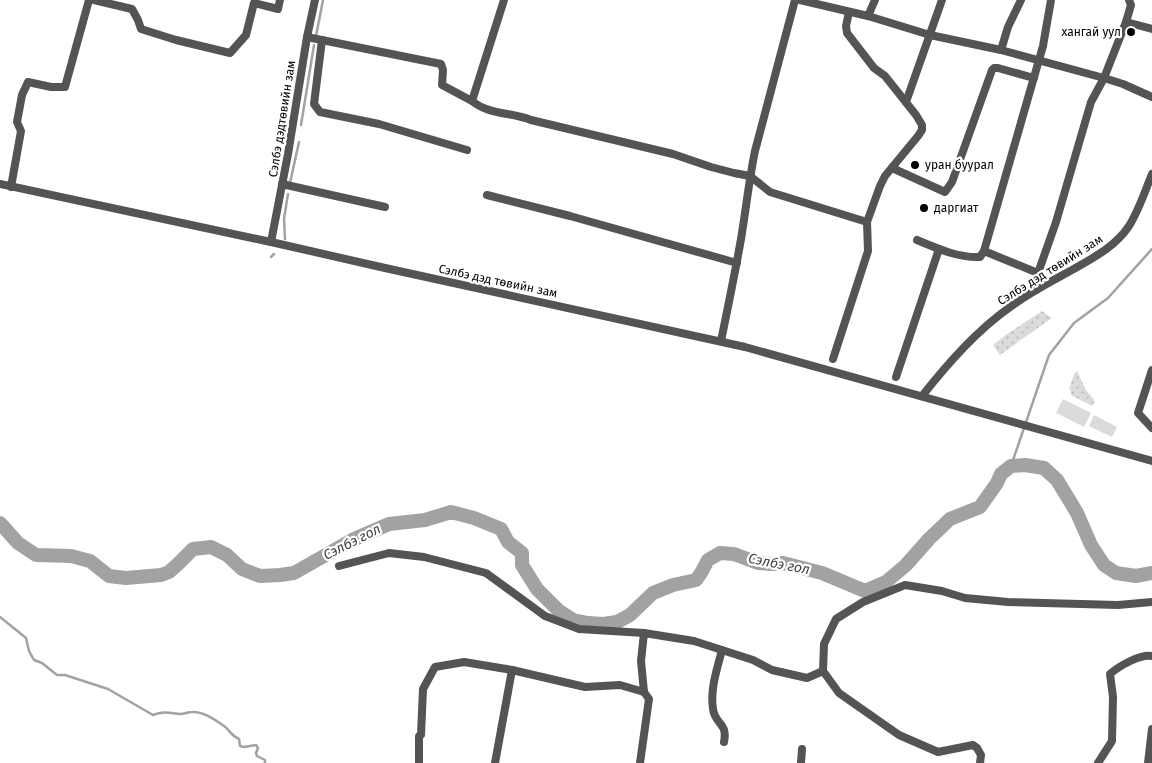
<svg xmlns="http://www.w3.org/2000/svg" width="1152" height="763" font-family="'Fira Sans',sans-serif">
<defs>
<pattern id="grass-dots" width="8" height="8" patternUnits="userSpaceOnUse" patternTransform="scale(1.25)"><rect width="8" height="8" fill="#dbdbdb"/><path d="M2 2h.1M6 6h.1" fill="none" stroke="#bababa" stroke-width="1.8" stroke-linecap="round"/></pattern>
</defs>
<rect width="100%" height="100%" fill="#fff"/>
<g fill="url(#grass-dots)">
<polygon points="1042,311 1052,318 1000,355 993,345 1007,334"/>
<polygon points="1077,371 1086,390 1095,401 1092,406 1071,395 1071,391 1069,389 1074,374"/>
</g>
<g fill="#dbdbdb">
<polygon points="1063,399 1091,413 1084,427 1056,413"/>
<polygon points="1094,415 1117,427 1112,437 1089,426"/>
</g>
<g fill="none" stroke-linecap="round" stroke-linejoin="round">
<g stroke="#a2a2a2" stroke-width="2.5">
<polyline points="316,36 323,0"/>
<polyline points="301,125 314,45"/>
<polyline points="290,183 299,142"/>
<polyline points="285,239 284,219 288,194"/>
<polyline points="271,257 274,254"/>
<polyline points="1011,466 1049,355 1074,323 1108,298 1152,249"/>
<path d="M 0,617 L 26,638 L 29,651 L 34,660 L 42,663 L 57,675 L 65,675 L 108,689 L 153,715 C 163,711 170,713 180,714 C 185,714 187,712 192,712 C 203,711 216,720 224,726 C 230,730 231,736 239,739 L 240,746 L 244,747 L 256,745 L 258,748 L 256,753 L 257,756 L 265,760 L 265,763"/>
</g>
<polyline stroke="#a2a2a2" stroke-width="14" points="0,523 18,543 36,555 71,556 90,561 109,576 126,578 161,575 169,572 178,564 193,549 211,547 227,555 242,569 260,576 280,575 294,573 352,540 389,524 425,520 451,512 474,518 501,529 508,542 522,553 522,565 537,589 559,611 573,620 588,623 603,624 617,622 630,615 653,593 673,585 696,580 701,573 708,560 720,553 734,554 758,563 772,564 783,563 822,573 865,591 886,582 906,565 929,539 950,519 980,507 997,483 1001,474 1011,466 1025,465 1044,468 1057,480 1077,513 1091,545 1104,565 1116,573 1136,576 1152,573"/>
<g stroke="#545454" stroke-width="8">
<polyline points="94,0 132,9 138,20 141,29 176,40 230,53 246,35 254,3 278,9 280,0"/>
<path d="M 504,0 L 472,101 C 489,115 511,112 531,120 L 673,154 L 711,167 L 734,173 L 750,176 L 770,192 L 867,222 L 868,251 L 833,359"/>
<polyline points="800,0 868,16 930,35 1001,50 1104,78 1123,84 1152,97"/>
<polyline points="849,12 846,26 847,33 874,68 885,76 916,115 922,125 922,130 918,136 885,176 880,186 867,222"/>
<polyline points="868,16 875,0"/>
<polyline points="1126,22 1152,29"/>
<polyline points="307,37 441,64 443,70 442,85 472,101"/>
<polyline points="322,40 314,104 320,112 379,124 467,150"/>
<polyline points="1001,50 1008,27 1021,0"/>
<polyline points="906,102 942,0"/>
<polyline points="892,168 945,192 952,182 992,70 994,68 998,68 1034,78"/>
<polyline points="0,184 271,242 385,268 745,347 1152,461"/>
<polyline points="282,184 385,207"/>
<polyline points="11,187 21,131 17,122 22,95 28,82 51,87 65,87 89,0"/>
<polyline points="487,195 570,216 737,263"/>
<path d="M 917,240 C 936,248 958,258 980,257 L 984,251 L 1038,273"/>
<polyline points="271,242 288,154 307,37 315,0"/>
<polyline points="984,251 1043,46 1051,0"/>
<polyline points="1036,290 1038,273 1056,222 1091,102 1104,78 1126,22 1131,5 1129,0"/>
<path d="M 721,341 C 728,307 735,273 741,239 C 746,209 749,180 755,151 L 795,0"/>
<polyline points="1152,370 1138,413 1152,428"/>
<polyline points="896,377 939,249"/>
<path d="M 922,396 C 949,362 978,329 1013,305 C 1032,291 1052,281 1072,270 C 1093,258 1115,247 1129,226 C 1139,210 1145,191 1152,174"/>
<polyline points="339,566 389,553 424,557 486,573 545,616 579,629 644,633"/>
<path d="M 722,650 C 717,669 710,689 713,709 C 715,725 728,722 724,742"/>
<polyline points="644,692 641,661 644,633 694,641 753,660 772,670 807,678 823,671"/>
<polyline points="419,763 419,736 421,735 423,689 435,667 464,662 512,670 585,687 620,685 644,692 649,699 640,763"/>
<polyline points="495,763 512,670"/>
<polyline points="801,763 802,749"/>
<polyline points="980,763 981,755 977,748 973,745 938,752 899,735 839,693 823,671 824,644 836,619 863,602 905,585 942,591 965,598 1008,602 1118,605 1152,602"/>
<path d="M 1098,763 L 1112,741 L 1113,697 L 1110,674 C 1119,666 1140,654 1152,656"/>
<polyline points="1148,763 1152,729"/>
</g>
</g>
<g fill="#000" stroke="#fff" stroke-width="2">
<circle cx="1131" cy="32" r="5"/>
<circle cx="915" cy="165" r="5"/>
<circle cx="924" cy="208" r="5"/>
</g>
<g text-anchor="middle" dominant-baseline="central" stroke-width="4.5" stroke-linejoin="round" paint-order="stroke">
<g font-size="12" fill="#000" stroke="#fff" text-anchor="start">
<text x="1121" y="32" text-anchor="end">хангай уул</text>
<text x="925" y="165">уран буурал</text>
<text x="934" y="208">даргиат</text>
</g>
<g font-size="12" fill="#000" stroke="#fff">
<text transform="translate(282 119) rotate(-81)">Сэлбэ дэдтөвийн зам</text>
<text transform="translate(1050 270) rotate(-32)">Сэлбэ дэд төвийн зам</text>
<text transform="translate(498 281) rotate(12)">Сэлбэ дэд төвийн зам</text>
</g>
<g font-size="14" font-style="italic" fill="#434343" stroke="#fff">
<text transform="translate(352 542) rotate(-27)">Сэлбэ гол</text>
<text transform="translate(779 564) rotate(11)">Сэлбэ гол</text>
</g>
</g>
</svg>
